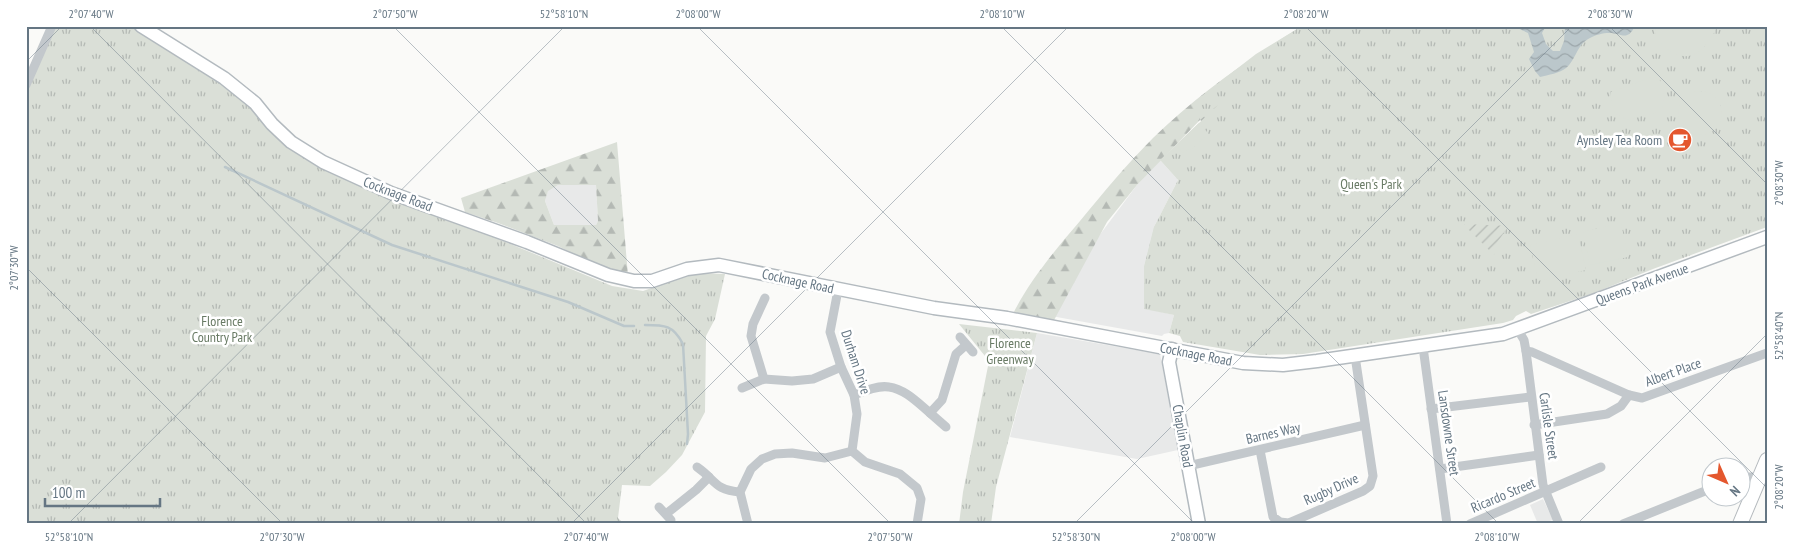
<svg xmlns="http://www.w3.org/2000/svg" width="1793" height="550" font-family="'PT Sans Narrow',sans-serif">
<defs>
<pattern id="forest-firs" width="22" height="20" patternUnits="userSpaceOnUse" patternTransform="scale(1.25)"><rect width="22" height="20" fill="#dadfd7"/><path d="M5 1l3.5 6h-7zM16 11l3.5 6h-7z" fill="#b4b9b4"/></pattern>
<pattern id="park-tufts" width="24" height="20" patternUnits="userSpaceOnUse" patternTransform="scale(1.25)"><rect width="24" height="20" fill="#dadfd7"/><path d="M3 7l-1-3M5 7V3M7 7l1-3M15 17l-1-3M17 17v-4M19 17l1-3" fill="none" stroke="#b4b9b4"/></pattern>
<pattern id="garden-furrows" width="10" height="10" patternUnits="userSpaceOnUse" patternTransform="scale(1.25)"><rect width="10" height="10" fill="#dadfd7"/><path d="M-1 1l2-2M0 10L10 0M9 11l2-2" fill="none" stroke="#b4b9b4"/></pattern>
<pattern id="water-waves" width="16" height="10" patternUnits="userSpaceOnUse" patternTransform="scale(1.25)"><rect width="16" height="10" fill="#bbc7cb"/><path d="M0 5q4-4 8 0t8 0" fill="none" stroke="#9ca6aa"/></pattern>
</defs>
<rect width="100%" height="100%" fill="#fafaf8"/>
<g fill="#e8e9e9">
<polygon points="1160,160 1178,180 1154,227 1144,267 1144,308 1174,315 1169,333 1164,334 1162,336 1051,316 1084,256 1137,185"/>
<polygon points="596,184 598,221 596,225 554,225 545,201 548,190 558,185"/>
<polygon points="1037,333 1160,354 1178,450 1137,459 1010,437"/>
<polygon points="1543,499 1553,520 1538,524 1530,505"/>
</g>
<g fill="url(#forest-firs)" fill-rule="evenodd">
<path d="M 1302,26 L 1144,309 L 1144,267 L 1154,227 L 1214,129 L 1200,120 L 1137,185 L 1107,222 L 1053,322 L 1013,314 C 1029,281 1056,249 1080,221 C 1103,193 1127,164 1153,138 C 1197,95 1250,58 1302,26 Z"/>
<path d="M 617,142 L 628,276 L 594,264 L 558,246 L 498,223 L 465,212 L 461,198 ZM 558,185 L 596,185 L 598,221 L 596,225 L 554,225 L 545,201 L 548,191 Z"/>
</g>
<g fill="url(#park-tufts)">
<polygon points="54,26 141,26 224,78 291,142 501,240 612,286 643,291 695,273 725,274 715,319 706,336 705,412 682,455 666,472 650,486 622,485 618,518 624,524 26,524 26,85"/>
<polygon points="1302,26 1767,26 1767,227 1653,269 1594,293 1531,314 1526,311 1516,316 1513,320 1503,323 1303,354 1260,355 1183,342 1180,336 1169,333 1174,315 1144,309 1144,267 1154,227 1178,180 1160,160 1218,105 1200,120 1199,98 1256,54"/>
<polygon points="959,324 1037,333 996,487 991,524 959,524 963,492 989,361"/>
</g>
<polygon fill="url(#garden-furrows)" points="1465,224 1509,226 1498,241 1494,255 1464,225"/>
<g fill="#dadfd7">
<path d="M 1656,26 L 1717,26 C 1712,40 1699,58 1683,56 C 1671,54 1650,40 1656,26 Z"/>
<path d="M 1657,75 C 1664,86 1667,99 1661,111 L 1627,120 L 1615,113 L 1610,96 L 1611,92 Z"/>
<circle cx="1700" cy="113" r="22"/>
<polygon points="1199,123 1208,133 1196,146 1183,153 1176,145"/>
<polygon points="1621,223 1628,257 1590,265 1583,232"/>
<polygon points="1578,234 1586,270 1538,281 1530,245"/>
</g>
<path fill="url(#water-waves)" d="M 1513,26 L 1546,26 L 1542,33 L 1546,44 L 1553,51 L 1560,51 L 1564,41 L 1565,26 L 1635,26 C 1627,42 1622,33 1609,33 C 1603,33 1595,35 1590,38 C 1577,44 1576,60 1566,68 C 1560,73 1548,75 1540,77 L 1535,71 L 1529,59 L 1534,52 L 1528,33 Z"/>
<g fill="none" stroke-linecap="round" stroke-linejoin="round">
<g stroke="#bbc7cb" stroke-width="2.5">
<polyline points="225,167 392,245 568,302 624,326 634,326"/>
<path d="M 645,325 C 665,325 673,325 683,344 L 688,434 L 687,444"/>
</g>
<g stroke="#b3babf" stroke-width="15">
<g id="secondary">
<polyline points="141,26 224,78 255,103 272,124 291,142 323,162 391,193 527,242 608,275 634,281 652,281 687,269 719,265 934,308 1007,318 1243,363 1283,365 1317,361 1503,334 1767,237"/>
<polyline points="1172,349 1169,362 1199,524"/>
</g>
</g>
<g stroke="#b5babe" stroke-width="16">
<polyline id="primary" points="1740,524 1767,460"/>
</g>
<g stroke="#c3c8cc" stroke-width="9">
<polyline points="26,85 52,26"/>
<polyline points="838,290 830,332 841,367 854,395 857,414 852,451 865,462 900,474 917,488 921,499 917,524"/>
<polyline points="765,298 753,324 751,336 764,379 792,381 813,379 841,367"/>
<polyline points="1518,330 1524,340 1526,351 1543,485 1559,524"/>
<polyline points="960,337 973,352"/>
<polyline points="1423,347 1447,524"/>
<polyline points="1526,351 1532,352 1629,395 1642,398 1767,353"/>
<polyline points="742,388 764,379"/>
<path d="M 854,395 C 864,391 878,385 889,387 C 905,389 919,404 930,413 L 942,400 L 956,354 L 966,345"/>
<polyline points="1431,409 1530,397"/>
<polyline points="930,413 946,427"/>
<polyline points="1534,425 1607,414 1621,406 1629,395"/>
<polyline points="1260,450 1273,517 1280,522 1289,523 1363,491 1370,486 1373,476 1355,356"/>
<polyline points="1188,466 1365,425"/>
<path d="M 697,467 C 716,480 714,490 740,492"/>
<polyline points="1440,469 1539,455"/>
<polyline points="1740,477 1759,477"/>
<polyline points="659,507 671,520"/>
<polyline points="666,514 696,490 709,477"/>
<polyline points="748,524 740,492 751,469 762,459 775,454 792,453 825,458 852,451"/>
<polyline points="1470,524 1601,467"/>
<polyline points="1623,524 1710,489"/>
</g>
<use href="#secondary" stroke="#fff" stroke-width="12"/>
<use href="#primary" stroke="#fff" stroke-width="14"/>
</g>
<path fill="none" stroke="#657683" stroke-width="1" stroke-opacity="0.45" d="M 90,26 L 587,524M 393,26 L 891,524M 697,26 L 1195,524M 1001,26 L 1499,524M 1305,26 L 1767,488M 1609,26 L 1767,184M 26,62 L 62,26M 26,267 L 283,524M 68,524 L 565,26M 571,524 L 1069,26M 1074,524 L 1572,26M 1577,524 L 1767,334"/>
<defs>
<g id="cafe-disc" transform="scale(1.25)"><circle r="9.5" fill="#e4572e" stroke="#fff"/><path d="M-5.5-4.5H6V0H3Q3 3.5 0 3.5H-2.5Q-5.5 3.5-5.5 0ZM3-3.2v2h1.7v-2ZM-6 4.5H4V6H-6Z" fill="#fff"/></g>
</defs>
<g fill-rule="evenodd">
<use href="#cafe-disc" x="1680" y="140"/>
</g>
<g text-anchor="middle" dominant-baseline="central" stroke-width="5" stroke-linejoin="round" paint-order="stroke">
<g font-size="14" fill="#657683" stroke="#fff" text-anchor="end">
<text x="1662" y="140">Aynsley Tea Room</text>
</g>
<g font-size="14" fill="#687a64" stroke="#fff">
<text x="1371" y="184">Queen's Park</text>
<text x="222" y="321">Florence<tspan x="222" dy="16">Country Park</tspan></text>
<text x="1010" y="343">Florence<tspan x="1010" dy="16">Greenway</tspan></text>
</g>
<g font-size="14" fill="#657683" stroke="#fff">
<text transform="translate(398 194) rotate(21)">Cocknage Road</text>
<text transform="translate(798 281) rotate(12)">Cocknage Road</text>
<text transform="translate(1642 284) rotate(-20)">Queens Park Avenue</text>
<text transform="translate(1196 354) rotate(11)">Cocknage Road</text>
<text transform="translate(856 362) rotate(72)">Durham Drive</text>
<text transform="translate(1673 372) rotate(-20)">Albert Place</text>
<text transform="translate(1549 426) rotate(82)">Carlisle Street</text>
<text transform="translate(1273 433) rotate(-13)">Barnes Way</text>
<text transform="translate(1449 433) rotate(82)">Lansdowne Street</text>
<text transform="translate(1183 436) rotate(80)">Chaplin Road</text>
<text transform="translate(1331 489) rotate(-24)">Rugby Drive</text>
<text transform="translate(1503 495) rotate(-23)">Ricardo Street</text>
</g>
</g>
<rect width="1793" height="550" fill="none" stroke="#ffffff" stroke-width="55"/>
<g transform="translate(1726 482) rotate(135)"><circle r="24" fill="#ffffff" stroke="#c1c8cd"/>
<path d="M0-4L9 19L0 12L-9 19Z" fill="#e4572e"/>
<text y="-8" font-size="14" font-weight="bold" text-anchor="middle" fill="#657683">N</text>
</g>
<path d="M45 498v8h115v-8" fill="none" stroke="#657683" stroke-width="2.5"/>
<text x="52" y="498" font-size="15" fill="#657683" stroke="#ffffff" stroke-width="4" paint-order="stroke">100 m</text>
<rect x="28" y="28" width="1738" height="494" fill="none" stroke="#657683" stroke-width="2"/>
<g font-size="12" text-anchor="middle" fill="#657683">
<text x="91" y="18">2°07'40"W</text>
<text x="395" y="18">2°07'50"W</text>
<text x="564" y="18">52°58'10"N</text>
<text x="698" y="18">2°08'00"W</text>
<text x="1002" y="18">2°08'10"W</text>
<text x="1306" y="18">2°08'20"W</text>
<text x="1610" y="18">2°08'30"W</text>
<text transform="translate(1779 183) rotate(-90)" y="4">2°08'30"W</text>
<text transform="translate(14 268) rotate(-90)" y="4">2°07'30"W</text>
<text transform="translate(1779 336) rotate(-90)" y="4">52°58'40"N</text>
<text transform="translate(1779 487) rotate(-90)" y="4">2°08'20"W</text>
<text x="69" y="541">52°58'10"N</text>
<text x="282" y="541">2°07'30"W</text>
<text x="586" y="541">2°07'40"W</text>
<text x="890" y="541">2°07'50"W</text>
<text x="1076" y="541">52°58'30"N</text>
<text x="1193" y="541">2°08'00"W</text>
<text x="1497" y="541">2°08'10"W</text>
</g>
</svg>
